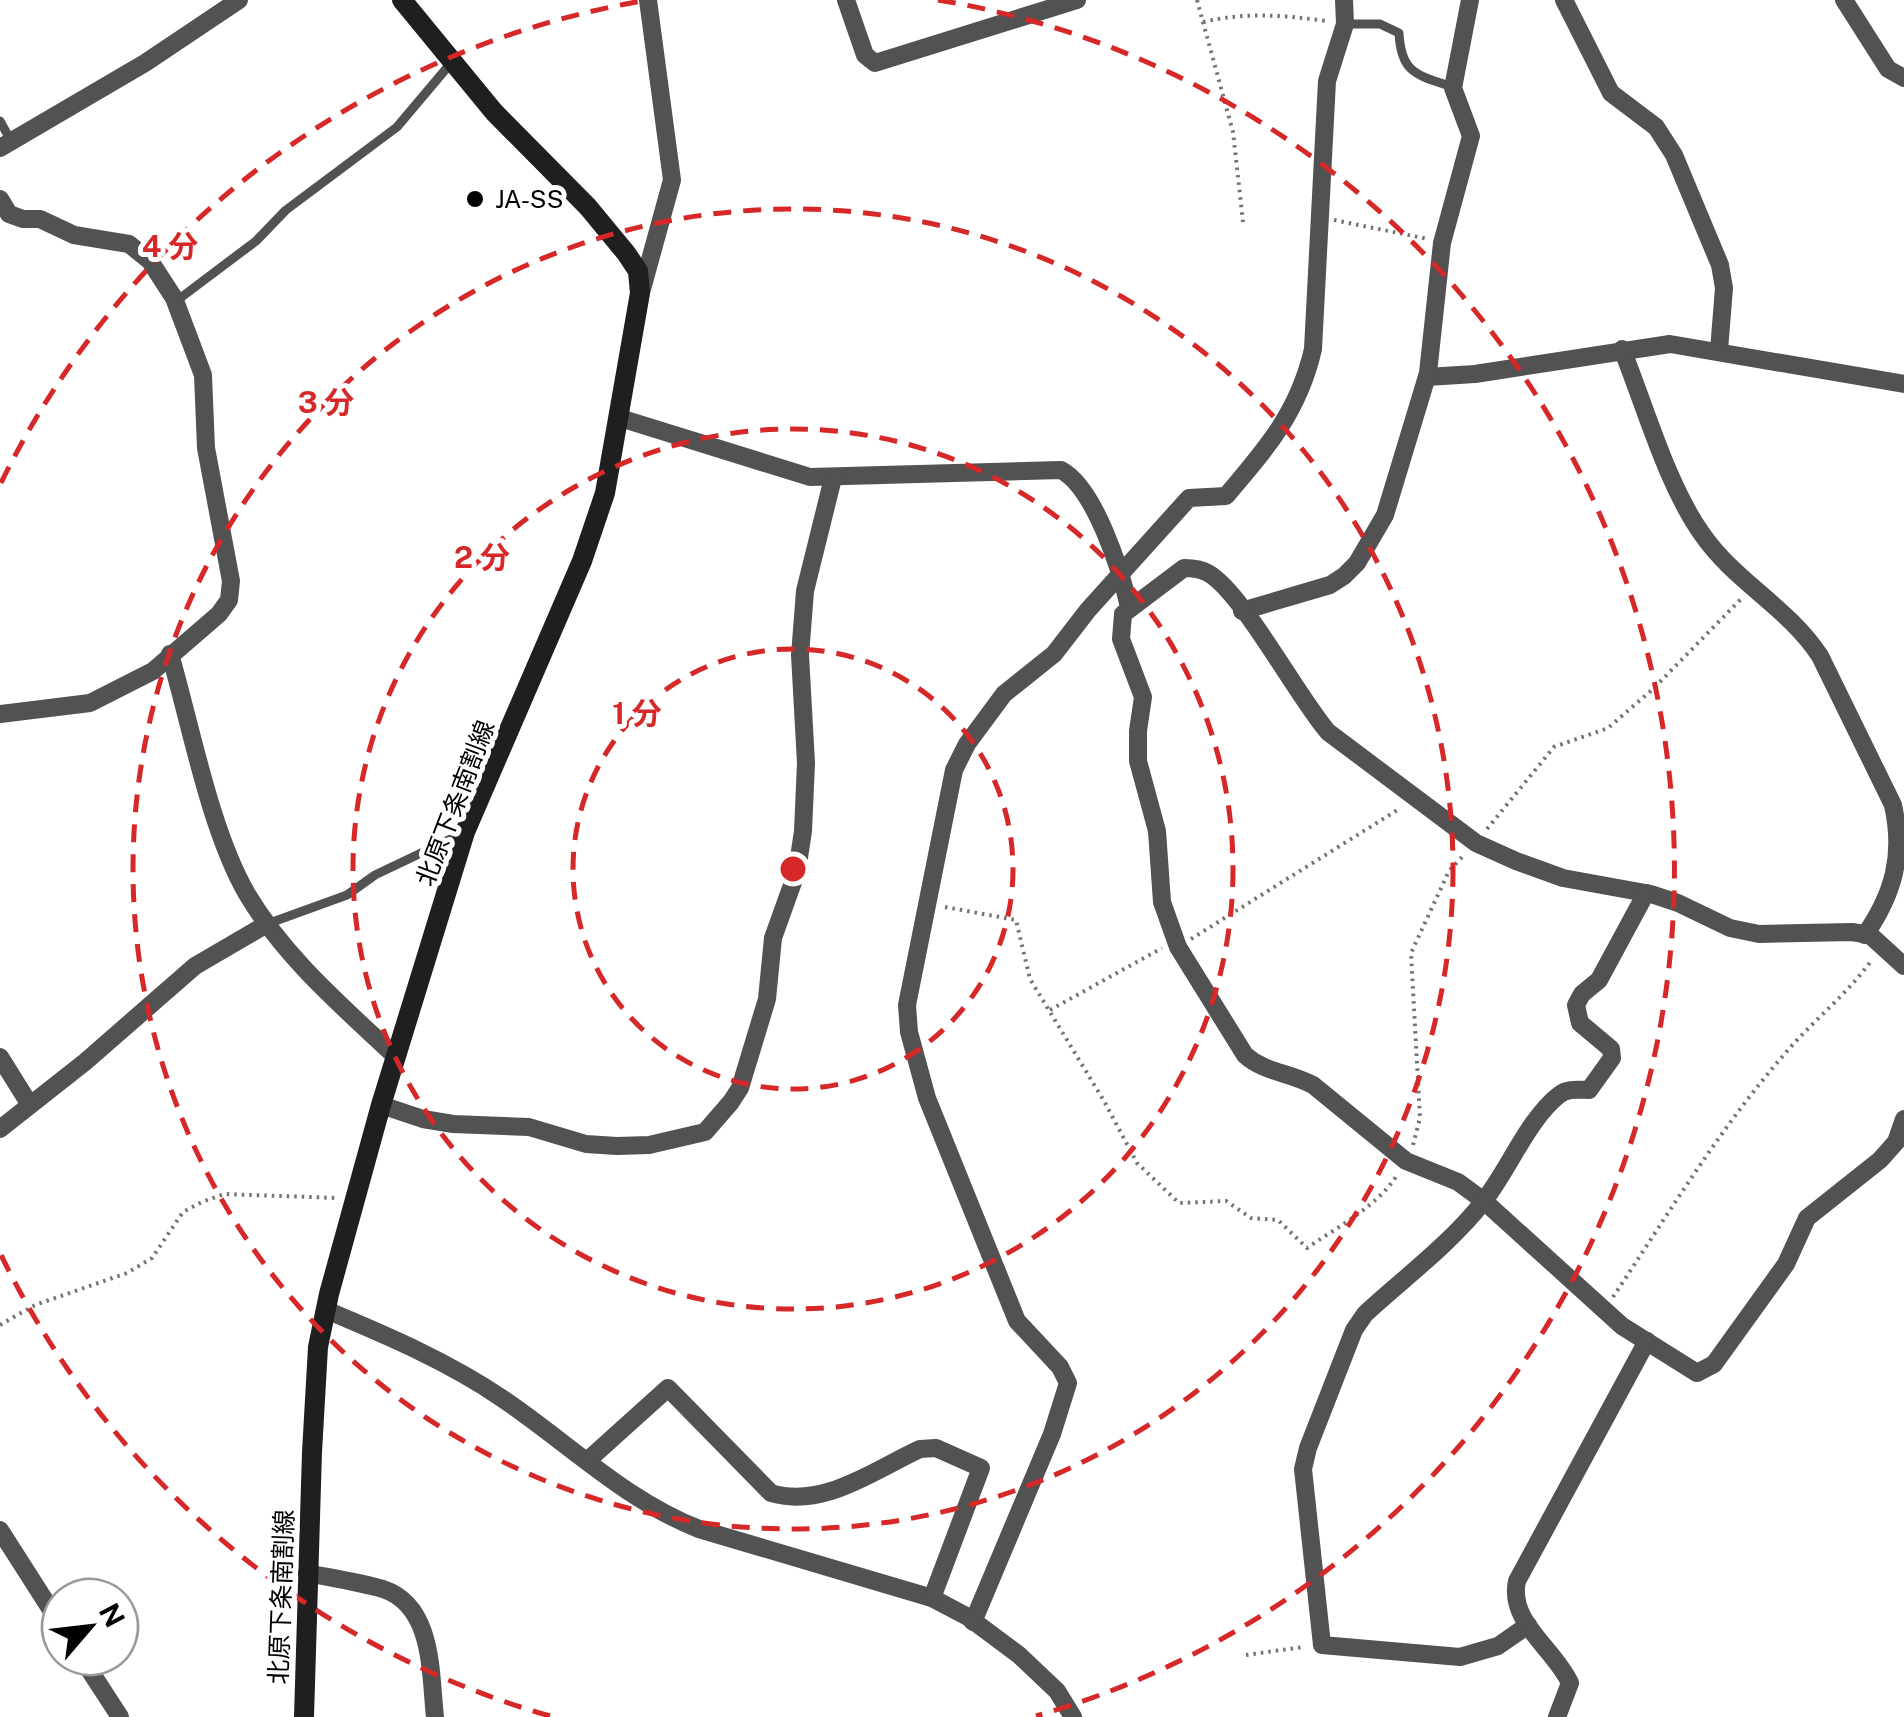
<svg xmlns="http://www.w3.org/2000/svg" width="1904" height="1717" font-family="'Public Sans','Noto Sans JP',sans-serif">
<rect width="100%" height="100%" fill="#fff"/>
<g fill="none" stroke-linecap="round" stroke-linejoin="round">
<g stroke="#747474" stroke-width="4" stroke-dasharray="2.5 5" stroke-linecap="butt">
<polyline points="1197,0 1233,132 1243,222"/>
<path d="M 1203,22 C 1246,12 1282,15 1326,21"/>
<polyline points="1334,220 1428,239"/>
<polyline points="1487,829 1554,747 1608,728 1653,689 1742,598"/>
<path d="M 945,907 L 1016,920 L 1030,979 L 1104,1101 L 1137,1163 L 1179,1203 L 1226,1201 L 1251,1218 L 1278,1220 L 1307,1248 C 1336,1228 1378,1206 1397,1175"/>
<polyline points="1191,939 1399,809"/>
<polyline points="1050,1010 1162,948"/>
<polyline points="1413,1145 1420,1118 1411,953 1449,871 1464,855"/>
<path d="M 1613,1297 C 1667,1216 1718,1131 1782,1057 C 1810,1023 1845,997 1871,961"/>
<polyline points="0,1325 35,1305 127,1273 152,1258 183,1212 202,1202 224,1194 337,1198"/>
<polyline points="1246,1655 1303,1647"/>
</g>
<g stroke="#525252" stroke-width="9">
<path d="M 1345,24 L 1380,24 L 1399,33 C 1401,73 1416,75 1453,87"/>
<polyline points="0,121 11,141"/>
<polyline points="175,302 256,241 286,210 397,127 451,63"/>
<polyline points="267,924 347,895 375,875 463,833"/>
</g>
<g stroke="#525252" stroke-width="18">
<polyline points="846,0 865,55 875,63 1077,0"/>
<polyline points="1564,0 1611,93 1656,127 1674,155 1720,265 1724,288 1719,350"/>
<polyline points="1844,0 1888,69 1904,78"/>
<polyline points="0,148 145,63 239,0"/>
<polyline points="0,199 9,214 23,219 40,219 74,235 129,244 150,261 174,298 203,375 206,448 231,581 229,600 219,614 153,671 90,703 0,714"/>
<polyline points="642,289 672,180 648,0"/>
<path d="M 1622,349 C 1645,406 1667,485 1702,534 C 1735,582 1788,607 1820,656 L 1893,805 C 1904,855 1894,893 1865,935"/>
<polyline points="1427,377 1475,374 1670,344 1904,384"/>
<path d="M 620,418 L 810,477 L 1061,470 C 1095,488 1121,571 1129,607"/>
<polyline points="1242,611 1330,585 1344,576 1357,563 1385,515 1428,373 1442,243 1471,136 1453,88 1470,0"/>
<path d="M 170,654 C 191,726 210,830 247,894 C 285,958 342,1006 396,1057"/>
<path d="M 1904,966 L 1870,935 L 1852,932 L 1759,934 L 1730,928 L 1678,903 L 1651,894 L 1563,878 L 1516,861 L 1476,843 L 1328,732 C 1297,696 1242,592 1208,573 C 1201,569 1192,568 1184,568 L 1123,614 L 1121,639 L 1143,697 L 1138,731 L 1138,761 L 1157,831 L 1162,902 L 1178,947 L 1245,1055 C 1265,1073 1289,1072 1313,1085 L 1406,1161 L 1458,1182 L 1484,1201 L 1622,1326 L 1697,1373 L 1714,1364 L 1786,1264 L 1807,1218 L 1880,1160 L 1896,1142 L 1904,1119"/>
<polyline points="0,1057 30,1105"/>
<polyline points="381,1105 423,1119 453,1124 529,1127 586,1144 617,1146 649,1145 705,1132 731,1102 740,1088 767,999 773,938 797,871 803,831 806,763 800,655 805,591 833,478"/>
<polyline points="0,1129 85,1062 195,966 267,924"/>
<path d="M 326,1310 C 386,1335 449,1362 503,1399 C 568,1443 625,1500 699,1529 L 932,1598 L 968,1617 L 1019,1655 L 1057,1691 L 1073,1717"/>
<path d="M 587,1461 L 668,1388 L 771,1493 C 823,1509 874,1470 920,1449 L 936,1448 L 981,1468 L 932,1598"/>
<polyline points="0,1530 60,1624"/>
<path d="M 307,1573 C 332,1578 358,1582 383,1589 C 434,1606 430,1673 435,1717"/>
<path d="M 973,1622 L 1052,1434 L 1068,1383 L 1060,1367 L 1017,1321 L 927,1098 L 909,1032 L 907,1005 L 954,770 L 967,744 L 1004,694 L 1054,654 L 1088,610 L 1189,498 L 1226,496 C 1267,448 1299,411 1313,349 L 1327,81 L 1345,24 L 1344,0"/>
<path d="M 1528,1625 L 1498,1646 L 1460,1657 L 1322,1645 L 1303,1469 L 1308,1448 L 1354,1330 L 1365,1314 C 1404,1278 1450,1244 1483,1202 C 1508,1171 1528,1119 1559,1095 C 1568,1088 1578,1090 1589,1090 L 1612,1058 L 1611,1049 L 1580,1023 L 1576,1005 L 1582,994 L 1599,980 L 1646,893"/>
<polyline points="81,1657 120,1717"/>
<path d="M 1557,1717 L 1570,1683 C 1554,1648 1508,1622 1517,1581 L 1647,1341"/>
</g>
<polyline stroke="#1f1f1f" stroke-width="20" points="304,1717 312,1452 318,1347 329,1294 381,1105 465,832 582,561 605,493 640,293 638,271 626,253 588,207 494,112 402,0"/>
</g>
<g fill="none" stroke="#d62828" stroke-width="5" stroke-dasharray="18 12">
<circle cx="793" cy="869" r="220"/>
<circle cx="793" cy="869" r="440"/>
<circle cx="793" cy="869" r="660"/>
<path d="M550 1716A881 881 0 0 1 1 1255M1 483A881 881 0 0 1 648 0M938 0A881 881 0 0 1 1036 1716"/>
</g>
<circle fill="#000" stroke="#fff" stroke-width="4" cx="475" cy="199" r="10"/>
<g text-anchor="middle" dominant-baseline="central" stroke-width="10" stroke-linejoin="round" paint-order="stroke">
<g font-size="25" fill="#000" stroke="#fff" text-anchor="start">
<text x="495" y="199">JA-SS</text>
</g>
<g font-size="25" fill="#000" stroke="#fff">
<text transform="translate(455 803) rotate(-69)">北原下条南割線</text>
<text transform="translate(281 1597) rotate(-88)">北原下条南割線</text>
</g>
</g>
<circle cx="793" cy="869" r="15" fill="#d62828" stroke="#fff" stroke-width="5"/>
<g font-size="30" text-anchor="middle" font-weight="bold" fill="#d62828" stroke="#fff" stroke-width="10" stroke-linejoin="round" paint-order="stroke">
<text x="170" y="257">4 分</text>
<text x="326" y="413">3 分</text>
<text x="482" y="568">2 分</text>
<text x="637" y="724">1 分</text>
</g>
<g transform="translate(90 1627) rotate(62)"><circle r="48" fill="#ffffff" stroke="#999999" stroke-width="2.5"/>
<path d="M0-8L18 38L0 25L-18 38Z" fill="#000000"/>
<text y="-15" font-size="28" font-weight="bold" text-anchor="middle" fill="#000000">N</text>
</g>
</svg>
